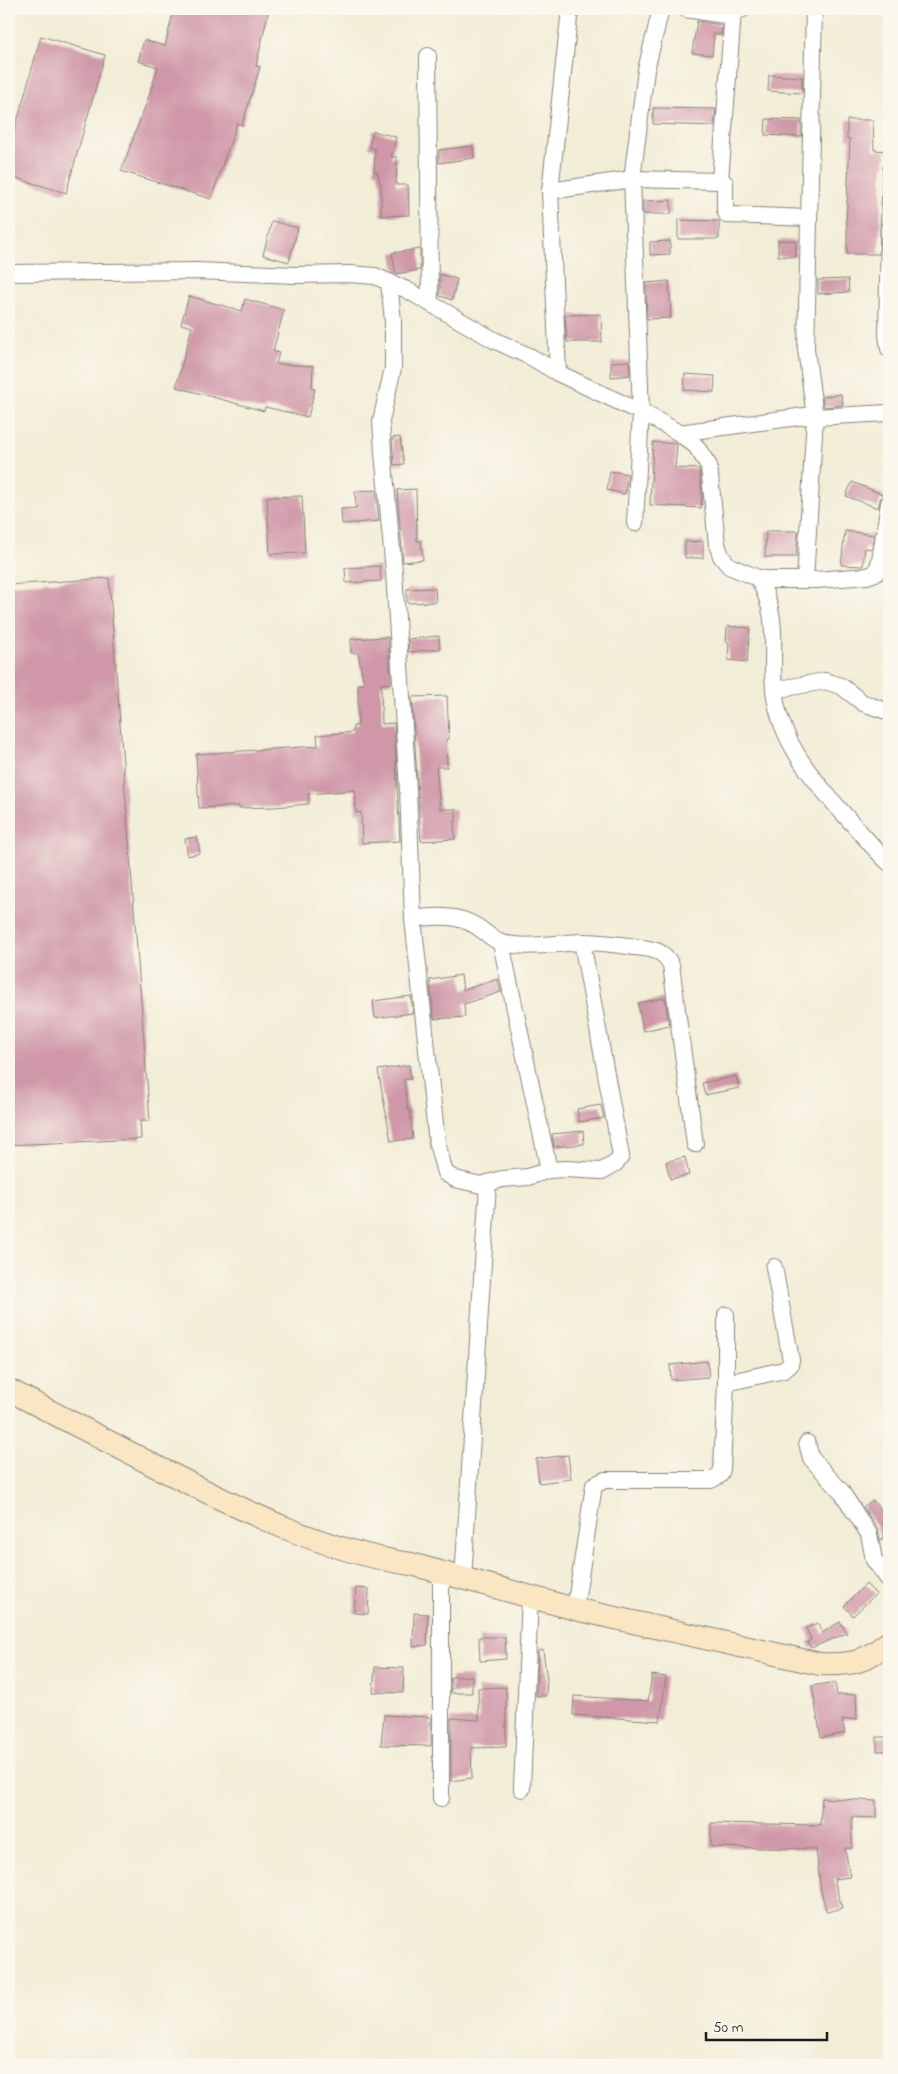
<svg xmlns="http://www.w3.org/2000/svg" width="898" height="2074" font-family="'Indie Flower',sans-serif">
<rect width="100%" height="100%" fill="#fbf7ec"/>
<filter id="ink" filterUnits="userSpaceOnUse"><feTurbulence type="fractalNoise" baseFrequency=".02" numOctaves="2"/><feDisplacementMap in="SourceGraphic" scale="10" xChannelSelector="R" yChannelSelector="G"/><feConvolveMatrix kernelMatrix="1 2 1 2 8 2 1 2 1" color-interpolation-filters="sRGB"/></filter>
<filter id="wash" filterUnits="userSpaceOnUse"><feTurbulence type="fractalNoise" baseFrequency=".0096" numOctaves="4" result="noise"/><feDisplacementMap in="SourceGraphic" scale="20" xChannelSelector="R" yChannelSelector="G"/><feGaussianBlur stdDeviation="1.12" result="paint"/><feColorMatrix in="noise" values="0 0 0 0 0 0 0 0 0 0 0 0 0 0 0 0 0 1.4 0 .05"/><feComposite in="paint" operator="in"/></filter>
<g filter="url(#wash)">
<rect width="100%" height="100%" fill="#f2edd7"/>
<g id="blocks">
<g fill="#cf97a8">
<polygon points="174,9 269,9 256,66 260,67 242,125 237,123 211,199 121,171 149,96 158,67 138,61 144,40 165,46"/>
<polygon points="697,21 722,25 721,35 714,34 712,55 692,53"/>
<polygon points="41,36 105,55 66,193 9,176 9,151"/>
<polygon points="769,75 802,77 802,93 768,91"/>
<polygon points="653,108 716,109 714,126 653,124"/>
<polygon points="766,119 801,120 801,137 765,135"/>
<polygon points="847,120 873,120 874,150 886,151 885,166 883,166 879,254 847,254 847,223 846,223 850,139 847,139"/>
<polygon points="373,131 396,137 391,157 397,157 396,185 408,185 409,215 381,216 381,185 377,172 374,172 375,149 369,147"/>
<polygon points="473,146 474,158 439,163 439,150"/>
<polygon points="671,200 671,214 643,214 643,201"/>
<polygon points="678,220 719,221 719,239 678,239"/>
<polygon points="272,221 298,228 289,262 263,255"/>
<polygon points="778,240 796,241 796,257 778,256"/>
<polygon points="670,241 670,254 650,255 650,242"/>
<polygon points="420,249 420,270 396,274 392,253"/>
<polygon points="440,274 457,279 452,300 440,296"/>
<polygon points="848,279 849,292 818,294 818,280"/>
<polygon points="669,281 671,318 647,319 646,283"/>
<polygon points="189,296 242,311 245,299 284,310 273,351 279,353 276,364 313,366 312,388 315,389 308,417 265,407 264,411 176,387 192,327 181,324"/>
<polygon points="601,314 602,342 567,342 565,315"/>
<polygon points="629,361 630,375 611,377 611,362"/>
<polygon points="685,374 715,376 714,392 684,390"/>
<polygon points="841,394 843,405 824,407 822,397"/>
<polygon points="400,437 404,464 394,465 392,438"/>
<polygon points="653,442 677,444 675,468 699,469 702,493 701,508 650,505"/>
<polygon points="610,471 628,474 625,494 607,490"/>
<polygon points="852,482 884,495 881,497 878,508 846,496"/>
<polygon points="416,489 417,541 421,541 423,560 403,562 397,490"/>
<polygon points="376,490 379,521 342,524 341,509 356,508 355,491"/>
<polygon points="302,496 305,553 270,554 267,497"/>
<polygon points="766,531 798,531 796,557 765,557"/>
<polygon points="845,531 874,535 872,549 865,548 863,566 841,565"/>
<polygon points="703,541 703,558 685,558 685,542"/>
<polygon points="380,566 381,581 346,583 345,568"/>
<polygon points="109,578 150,1121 140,1121 141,1139 9,1145 9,585"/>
<polygon points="435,588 436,602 407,603 407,589"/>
<polygon points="727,626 750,628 747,662 728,660 729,642 726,642"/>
<polygon points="439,636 440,649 409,652 408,639"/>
<polygon points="388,637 391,683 381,684 382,724 394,723 400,841 362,843 361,812 356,813 355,790 308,794 309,804 274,807 239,808 239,806 199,808 196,754 318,746 317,735 353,732 353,726 358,725 358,684 364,684 358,653 351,653 351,639"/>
<polygon points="447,696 449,739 446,739 447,767 436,767 440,809 456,809 456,822 454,822 455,839 421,841 412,697"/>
<polygon points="197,837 200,853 188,856 185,839"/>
<polygon points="461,975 463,990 498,979 501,992 464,1004 465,1017 434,1019 430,980"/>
<polygon points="411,996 413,1013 375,1018 373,1001"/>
<polygon points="665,998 669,1025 643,1031 638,1003"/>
<polygon points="409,1065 411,1079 404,1080 408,1110 410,1110 413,1139 391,1141 378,1070"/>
<polygon points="736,1076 739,1088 705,1095 702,1083"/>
<polygon points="601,1105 604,1118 579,1122 577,1109"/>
<polygon points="583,1131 584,1144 554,1147 552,1134"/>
<polygon points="685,1157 689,1175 670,1179 666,1162"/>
<polygon points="707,1361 709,1377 671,1380 670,1365"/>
<polygon points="568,1455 571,1479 539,1483 536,1459"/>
<polygon points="873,1500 889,1522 889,1534 880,1540 878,1529 863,1507"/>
<polygon points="866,1584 876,1594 853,1616 844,1606"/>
<polygon points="356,1588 369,1589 368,1614 354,1613"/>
<polygon points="414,1613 428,1614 427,1645 413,1647"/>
<polygon points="840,1622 847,1633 811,1648 807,1642 811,1640 806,1628 818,1623 822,1633"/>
<polygon points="479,1637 505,1637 506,1659 480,1661"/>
<polygon points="543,1650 547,1680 546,1696 536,1696 538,1651"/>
<polygon points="375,1667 404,1668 403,1693 373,1692"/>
<polygon points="652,1675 666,1677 660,1721 573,1715 574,1696 648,1701"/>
<polygon points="472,1676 472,1693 451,1693 451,1677"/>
<polygon points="835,1682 837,1695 856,1694 857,1719 842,1720 845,1733 821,1738 812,1686"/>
<polygon points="506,1687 506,1747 471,1748 472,1778 451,1781 451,1718 479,1720 478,1688"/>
<polygon points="384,1715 431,1717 431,1746 381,1745"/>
<rect x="877" y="1737" width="12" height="14"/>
<polygon points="822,1798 876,1801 876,1818 852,1817 852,1848 845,1848 850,1877 834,1879 842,1908 827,1912 821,1892 816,1849 711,1847 711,1823 820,1825"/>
</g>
</g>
</g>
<g filter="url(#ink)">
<use href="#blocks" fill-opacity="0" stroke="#87847a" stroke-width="1"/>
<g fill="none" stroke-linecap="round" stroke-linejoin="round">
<g stroke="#87847a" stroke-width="18">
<g id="street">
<polyline points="686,9 724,15 743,9"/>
<polyline points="428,56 430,303"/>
<polyline points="720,181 733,12"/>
<polyline points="550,191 632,179 720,181 725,183 725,210 727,215 809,218"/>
<polyline points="889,228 887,334 889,349"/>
<polyline points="9,273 197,271 295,275 350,274 375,276 407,290 494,340 531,357 558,373 653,418 679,433 696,446 709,466 717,544 721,556 729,566 758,578 773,580 816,580 867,576 876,573 880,560 889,503"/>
<polyline points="389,282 393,321 393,368 381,421 383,452 394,572 408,790 413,919 437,1143 445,1173 455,1179 481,1185 502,1179 528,1177 549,1170 565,1169 602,1171 616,1163 621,1156 582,942"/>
<polyline points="558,373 550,191 570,9"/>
<polyline points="679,433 805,416 815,417 806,349 814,9"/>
<polyline points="635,523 641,412 632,179 646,70 661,9"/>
<path d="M 758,578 C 781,620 770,645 774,689 C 779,743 816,783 850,821 C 863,835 875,850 889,863"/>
<polyline points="805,580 815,417 889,413"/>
<polyline points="774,690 825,681 841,686 863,703 889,712"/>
<path d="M 413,919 C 434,916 457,914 476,926 C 485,931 492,940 502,943 C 528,949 556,943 582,942 C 598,942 613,944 628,946 C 646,949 663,947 671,965 L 695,1144"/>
<polyline points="501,943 549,1170"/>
<polyline points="726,1383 784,1370 790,1365 791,1360 774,1267"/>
<polyline points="807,1443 811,1458 841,1491 869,1534 874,1560 889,1580"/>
<polyline points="463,1579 488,1184"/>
<polyline points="575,1609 594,1485 605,1480 711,1480 720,1475 722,1469 726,1383 726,1315"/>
<polyline points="522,1789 530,1596"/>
<polyline points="441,1798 441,1574"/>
</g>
</g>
<g stroke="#87847a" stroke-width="24">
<path id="secondary" d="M 9,1390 C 58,1416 108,1441 157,1467 C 238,1508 321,1551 411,1564 L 575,1609 L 820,1664 C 854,1665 862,1663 889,1642"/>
</g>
<use href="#street" stroke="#fff" stroke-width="16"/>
<use href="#secondary" stroke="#fbe6c4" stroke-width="22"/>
</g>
</g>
<rect width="898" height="2074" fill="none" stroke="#fbf7ec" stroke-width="30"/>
<path d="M706 2032v8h121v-8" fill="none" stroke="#1c1c1c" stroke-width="2.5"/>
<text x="713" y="2032" font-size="15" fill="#1c1c1c" stroke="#fbf7ec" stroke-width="4" paint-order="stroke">50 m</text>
</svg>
